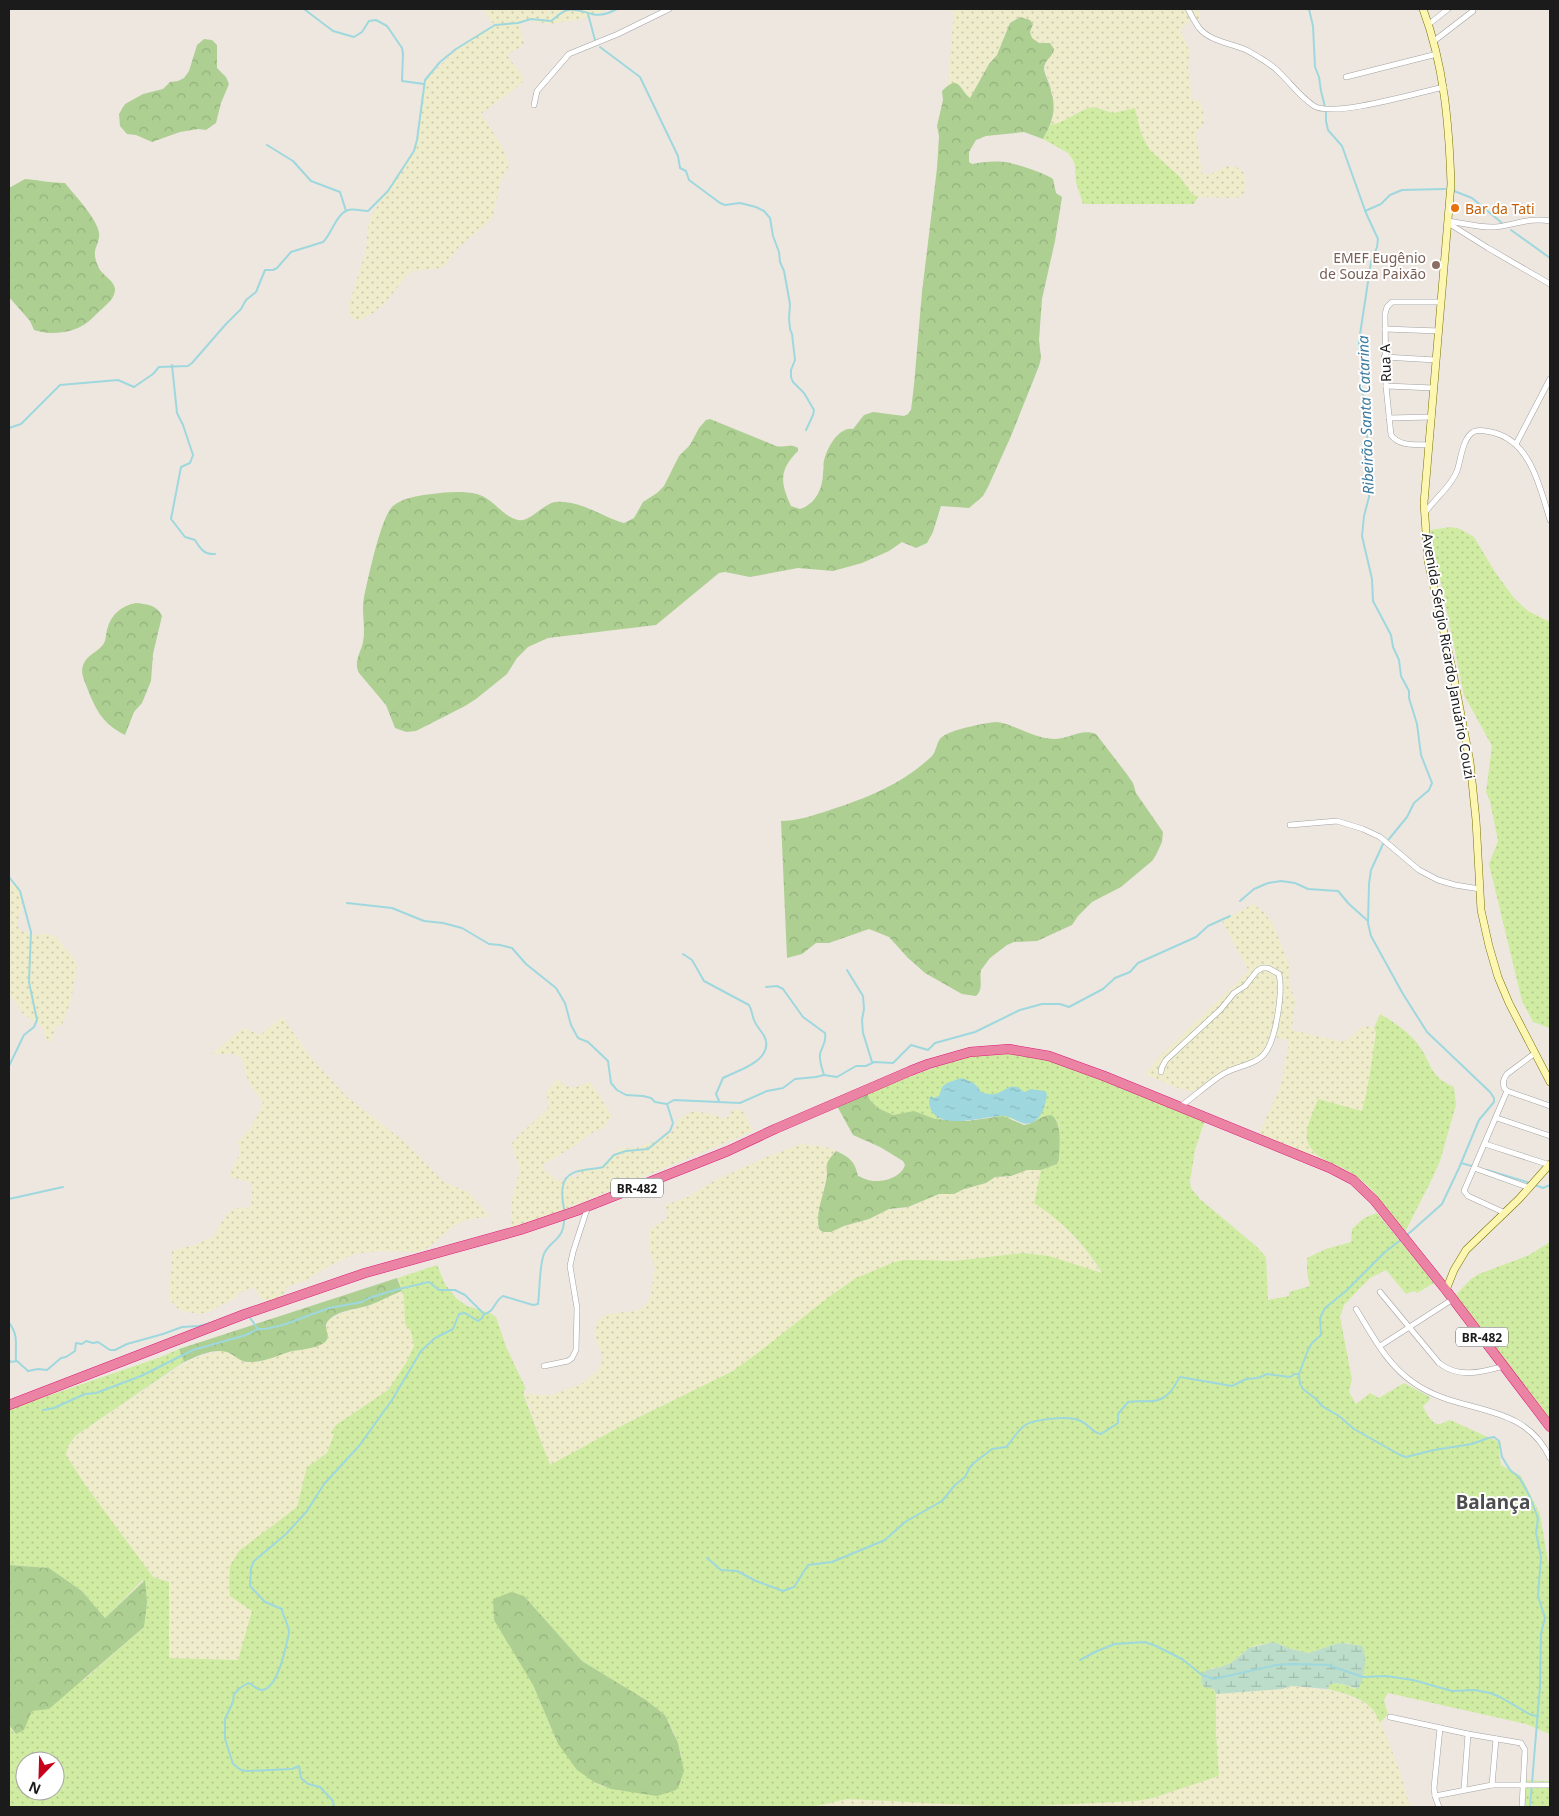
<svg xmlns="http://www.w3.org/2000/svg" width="1559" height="1816" font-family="'Noto Sans',sans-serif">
<defs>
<pattern id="farmland-dots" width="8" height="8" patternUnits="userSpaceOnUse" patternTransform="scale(1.25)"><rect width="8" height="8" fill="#eeecca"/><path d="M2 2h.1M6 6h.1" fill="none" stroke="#cccaad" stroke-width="1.8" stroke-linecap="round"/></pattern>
<pattern id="grass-dots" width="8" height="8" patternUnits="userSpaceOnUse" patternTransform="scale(1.25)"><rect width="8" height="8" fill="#d0eca2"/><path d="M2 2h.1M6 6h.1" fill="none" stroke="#b2ca8b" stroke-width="1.8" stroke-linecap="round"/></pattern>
<pattern id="forest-crowns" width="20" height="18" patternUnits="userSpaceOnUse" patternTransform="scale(1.25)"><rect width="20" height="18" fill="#adcf92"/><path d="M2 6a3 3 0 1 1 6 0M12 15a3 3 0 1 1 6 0" fill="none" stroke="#94b17d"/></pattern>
<pattern id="wetland-marsh" width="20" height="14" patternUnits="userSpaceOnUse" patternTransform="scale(1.25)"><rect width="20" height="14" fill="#bcddc9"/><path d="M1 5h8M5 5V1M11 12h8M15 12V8" fill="none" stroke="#a1bdac"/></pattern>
<pattern id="water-ripples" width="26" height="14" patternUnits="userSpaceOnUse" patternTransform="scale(1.25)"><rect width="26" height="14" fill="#9ed8de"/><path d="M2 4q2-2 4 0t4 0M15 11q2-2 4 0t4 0" fill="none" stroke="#88b9be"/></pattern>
</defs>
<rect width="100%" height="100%" fill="#eee7e0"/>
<g fill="url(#farmland-dots)">
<polygon points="483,9 609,9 582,19 551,24 525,20 522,22 520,27 524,43 520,47 507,55 523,77 523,81 521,84 481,114 502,146 509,166 501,180 493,216 488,222 459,247 444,266 440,268 413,271 408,274 385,303 373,313 359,321 354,319 350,315 350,301 366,251 368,227 371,216 414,149 420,120 425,80 454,52 474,36 494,25"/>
<polygon points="954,9 1198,9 1200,19 1191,19 1182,28 1182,34 1190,52 1188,67 1192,100 1198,100 1201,103 1204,116 1204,124 1197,131 1196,134 1202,173 1208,175 1228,166 1239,168 1244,173 1246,181 1244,193 1241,197 1233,198 1198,197 1192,194 1180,177 1149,149 1141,133 1135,108 1113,113 1097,107 1091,107 1078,112 1061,123 1050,125 1054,111 1052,91 1044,67 1048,59 1052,55 1043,42 1039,43 1032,38 1030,32 1033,25 1030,20 1024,18 1020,17 1010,23 997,55 989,64 970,98 965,94 961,86 948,86"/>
<polygon points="9,883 18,886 21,891 22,907 17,924 20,930 32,935 48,934 56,937 75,960 77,966 71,1000 62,1025 55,1026 54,1035 50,1042 46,1039 43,1027 23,1014 9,993"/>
<polygon points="1253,904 1264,912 1274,926 1289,965 1290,985 1295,1000 1292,1030 1338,1041 1346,1041 1361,1028 1368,1026 1374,1028 1376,1032 1369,1087 1362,1111 1318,1099 1307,1136 1314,1151 1322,1160 1259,1134 1281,1085 1289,1041 1272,1036 1266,1053 1192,1092 1175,1087 1145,1074 1159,1057 1249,971 1222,921"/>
<polygon points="282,1017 312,1059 347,1097 405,1142 444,1182 468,1192 490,1216 465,1220 454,1226 429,1247 418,1252 384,1251 360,1253 352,1255 325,1268 305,1281 288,1286 282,1296 269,1302 262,1299 255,1289 250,1288 245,1292 239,1292 237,1297 208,1312 198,1314 179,1310 169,1299 172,1251 194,1245 213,1237 227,1214 232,1210 241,1207 250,1209 252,1196 252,1183 234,1178 230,1176 230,1173 240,1154 238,1142 251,1127 260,1111 263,1102 253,1089 245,1073 244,1063 241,1058 233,1054 212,1054 243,1028 260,1035"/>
<polygon points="558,1079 564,1085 573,1088 590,1082 612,1116 603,1128 588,1135 576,1145 544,1164 543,1167 545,1171 558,1181 562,1182 568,1178 579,1176 578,1171 580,1168 595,1169 601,1166 620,1148 636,1148 660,1140 674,1130 679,1119 685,1115 694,1111 711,1114 726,1119 733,1110 740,1109 744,1113 753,1131 571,1207 511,1229 512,1199 520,1169 513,1149 512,1143 517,1137 547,1110 549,1104 546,1092"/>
<polygon points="801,1144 823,1146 836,1151 831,1157 827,1165 827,1175 819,1210 818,1225 819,1229 823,1232 831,1232 844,1226 869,1219 889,1209 901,1209 911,1206 939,1194 954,1194 964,1189 986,1183 995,1177 1011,1176 1027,1170 1041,1170 1034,1203 1051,1214 1061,1223 1089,1254 1102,1274 1049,1256 1023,1253 953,1261 903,1260 733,1371 625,1424 550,1466 524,1392 536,1395 551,1395 583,1383 597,1371 601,1366 603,1357 595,1338 597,1322 600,1318 608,1314 635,1311 645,1306 650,1298 655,1269 650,1250 649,1233 651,1228 666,1220 668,1214 665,1205 688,1197 715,1180 769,1156"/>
<polygon points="402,1291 405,1304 405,1321 411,1331 414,1346 407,1363 398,1377 393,1385 383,1394 336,1425 332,1433 334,1434 327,1453 307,1467 297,1507 239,1551 230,1596 253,1611 238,1660 169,1658 169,1582 153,1577 86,1486 66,1455 68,1446 75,1436 192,1359 222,1350 230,1353 245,1362 258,1362 291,1351 315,1347 326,1328 328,1320 350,1310 370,1305"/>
<polygon points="1292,1686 1336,1691 1368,1704 1371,1707 1377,1715 1386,1735 1401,1775 1410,1807 813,1807 847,1799 1008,1807 1136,1801 1154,1798 1219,1776 1216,1734 1216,1694 1282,1689"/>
</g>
<g fill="url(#grass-dots)" fill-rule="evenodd">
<path d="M 1094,107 L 1113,113 L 1135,108 L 1141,133 L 1149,149 L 1180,177 L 1192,194 L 1198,197 L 1194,204 L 1083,204 L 1076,182 L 1075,166 L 1073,160 L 1068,153 L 1043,139 L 1050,125 C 1069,122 1076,110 1094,107 Z"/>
<polygon points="1451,527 1460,529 1474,537 1495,572 1514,598 1528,611 1550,622 1550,1028 1533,1022 1522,1001 1489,864 1498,841 1490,801 1486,792 1492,746 1464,695 1430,530"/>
<path d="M 1380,1014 C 1394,1022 1407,1031 1417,1043 C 1433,1063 1427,1075 1454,1087 L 1456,1105 L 1440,1161 L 1433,1177 L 1405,1232 C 1387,1210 1374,1186 1348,1171 C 1333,1162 1317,1161 1308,1143 C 1303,1131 1314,1111 1318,1099 L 1362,1111 C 1369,1085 1372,1059 1376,1032 L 1374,1028 Z"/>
<path d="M 1008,1054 L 1034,1056 L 1053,1061 L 1205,1120 L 1195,1150 L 1190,1181 L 1191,1188 L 1200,1199 L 1257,1247 L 1266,1257 L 1268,1300 L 1289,1296 L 1289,1292 L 1310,1286 L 1307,1272 L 1307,1258 L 1326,1249 L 1351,1242 L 1352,1229 L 1364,1218 L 1377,1213 L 1434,1283 L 1417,1293 L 1414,1291 L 1406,1294 L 1386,1270 L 1370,1278 L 1364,1284 L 1344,1305 L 1340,1317 L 1352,1379 L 1349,1392 L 1356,1404 L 1370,1393 L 1379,1398 L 1404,1383 L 1430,1397 L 1429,1401 L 1423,1406 C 1425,1412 1431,1422 1437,1424 C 1441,1425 1446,1421 1450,1420 L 1501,1443 L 1499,1449 L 1501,1465 L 1521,1476 L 1540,1514 L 1550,1573 L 1550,1734 L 1526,1724 L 1388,1693 L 1384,1700 L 1388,1714 L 1380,1723 C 1377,1717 1375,1710 1369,1706 C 1362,1698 1338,1691 1328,1689 L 1329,1685 C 1338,1681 1347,1686 1356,1689 C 1370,1671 1358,1661 1349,1643 L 1335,1644 L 1309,1653 L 1291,1649 L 1274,1642 L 1254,1646 L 1245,1651 L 1231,1663 L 1221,1667 L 1209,1669 L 1202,1676 L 1201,1682 L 1214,1689 L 1216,1694 L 1216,1734 L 1219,1776 L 1153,1798 L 1136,1801 L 1008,1807 L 847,1799 L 812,1807 L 9,1807 L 9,1725 L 15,1734 L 32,1711 L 85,1679 L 144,1627 L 143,1580 L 105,1618 L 82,1591 L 49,1568 L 9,1565 L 9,1409 L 161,1357 L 179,1349 L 184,1362 L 75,1436 L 68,1446 L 66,1455 L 86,1486 L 153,1577 L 169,1582 L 169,1658 L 238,1660 L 252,1611 L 230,1596 L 229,1585 L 230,1566 L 239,1551 L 297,1507 L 307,1467 L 327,1453 L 334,1434 L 331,1433 L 336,1425 L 388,1390 L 406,1363 L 414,1346 L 411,1331 L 405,1324 L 404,1297 L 398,1278 L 437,1265 L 445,1284 L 457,1299 L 467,1306 L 490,1313 L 496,1317 L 507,1349 L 526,1389 L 524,1390 L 524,1396 L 550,1465 L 625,1424 L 733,1371 L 763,1349 L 830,1296 L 856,1278 L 892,1263 L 903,1260 L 924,1260 L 953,1261 L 1023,1253 L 1049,1256 L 1102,1273 C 1086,1245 1061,1220 1034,1203 L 1041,1170 L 1057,1164 L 1059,1160 L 1059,1127 L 1056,1119 L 1036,1121 L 994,1117 L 935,1119 L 914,1112 L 893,1115 L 878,1108 L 870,1100 L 867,1093 L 957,1059 L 980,1055 ZM 524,1596 L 582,1661 L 646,1700 L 665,1715 L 675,1735 L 681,1754 L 682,1780 L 676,1790 L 623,1791 L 602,1786 L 594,1782 L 558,1744 L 533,1685 ZM 25,1761 L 55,1761 L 55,1791 L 25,1791 Z"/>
<polygon points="1550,1242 1550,1419 1455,1296 1471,1279 1479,1274 1529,1255"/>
<polygon points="1524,1780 1550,1781 1550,1807 1523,1807"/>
</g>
<g fill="url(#forest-crowns)">
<path d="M 1020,17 L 1030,20 L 1033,24 L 1030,32 L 1032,38 L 1039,43 L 1050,43 L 1054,49 C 1053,57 1044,60 1044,69 C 1045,76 1050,84 1051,91 C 1057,111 1052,122 1043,139 L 1024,132 L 986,136 L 976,140 L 969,152 L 969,162 L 972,164 C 982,162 994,161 1004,162 C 1015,163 1045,173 1053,179 L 1056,193 L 1062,197 L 1055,241 L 1042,299 L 1039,340 L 1041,358 L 1039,366 L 1011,436 L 988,487 L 983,496 L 969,508 L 941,506 L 933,532 L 927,543 L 916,548 L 902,542 L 889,551 L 862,563 L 833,571 L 798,568 L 750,577 L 725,572 L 719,573 L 656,625 L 548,638 L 528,647 L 517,658 L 507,674 L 476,699 L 465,706 L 416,731 L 406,732 L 395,728 L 386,705 L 359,673 C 353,661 361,653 363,642 C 366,627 361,612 364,597 C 368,579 381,516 393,506 C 402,498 420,495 432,494 C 447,492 463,491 477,494 C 494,499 503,517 518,520 C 529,523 543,504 555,502 C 579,499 602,517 624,523 L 634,518 L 643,502 L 657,493 L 664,486 L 679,456 L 690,445 L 699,428 L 706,420 L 710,419 L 776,446 C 783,448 791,443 798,448 L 798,451 C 779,470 780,482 791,506 L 800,509 C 816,504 823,488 823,472 C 824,468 823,464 824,461 C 827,448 838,427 853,429 L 864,415 L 873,412 L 904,416 L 908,414 L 911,410 L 914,385 L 922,292 L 937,168 L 939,136 L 937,126 L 943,100 L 942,91 C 960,73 959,90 970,98 L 989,64 L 997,55 L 1010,23 Z"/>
<polygon points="204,39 212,40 217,45 217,68 226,77 229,84 221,103 216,123 206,130 198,129 180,132 152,142 136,135 127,134 120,126 119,114 125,104 143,94 163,89 170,82 178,81 184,78 189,71 197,45"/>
<path d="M 25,179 C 39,180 51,183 65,183 C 75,196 97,218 99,233 C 100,247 90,248 98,266 C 101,275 115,280 115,290 C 114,299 108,303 102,309 C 97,313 93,318 88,322 C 74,333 51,336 34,330 L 30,321 L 9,297 L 9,188 Z"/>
<path d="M 136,603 C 147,604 157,605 162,616 L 153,654 L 151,681 L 142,703 L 134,712 L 125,735 C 101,723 95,708 86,685 C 83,677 80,671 84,663 C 89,653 101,651 105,641 C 106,637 106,633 107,630 C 111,614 121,606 136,603 Z"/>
<path d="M 997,722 C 1016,725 1033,738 1054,739 C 1068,739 1082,728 1096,734 L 1126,773 L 1133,783 L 1136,793 L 1163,832 L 1162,842 L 1156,855 L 1152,861 L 1121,887 L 1092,902 L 1078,916 L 1072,925 L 1037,941 L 1014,942 L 1007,945 L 990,958 L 981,970 C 979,979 984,989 976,996 L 962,994 L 925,973 L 908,958 L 889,937 L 869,929 L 829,943 L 816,943 L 802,954 L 787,958 L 781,821 C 798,821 814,815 830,810 C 867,798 902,784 931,757 C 938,751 935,740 945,735 C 955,729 984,723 997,722 Z"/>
<path d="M 867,1093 L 870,1100 L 878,1108 L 893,1115 L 914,1111 L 935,1119 L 967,1121 L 1003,1116 L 1024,1125 L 1029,1124 L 1045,1116 L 1051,1115 C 1063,1122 1059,1146 1059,1160 L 1057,1164 L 1041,1170 L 1027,1170 L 1011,1176 L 995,1177 L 986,1183 L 964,1189 L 954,1194 L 939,1194 L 908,1207 L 889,1209 L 869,1219 L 844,1226 L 831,1232 L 823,1232 L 819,1229 C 815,1211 825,1193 827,1175 C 827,1171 826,1167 827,1164 C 829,1158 833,1155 836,1151 C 849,1157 855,1161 858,1176 C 863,1178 869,1181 874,1181 C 886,1182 902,1176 905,1165 L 903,1161 L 880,1147 L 853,1135 L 837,1106 Z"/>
<path d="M 397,1278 L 402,1291 C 391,1295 381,1301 370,1305 C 358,1309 337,1310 328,1321 C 320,1329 339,1340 315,1347 C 307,1349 300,1350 292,1351 C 278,1355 263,1363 248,1362 C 241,1362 237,1357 231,1354 C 218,1346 197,1356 184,1362 L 179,1349 Z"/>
<polygon points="9,1565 49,1568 82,1591 105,1618 145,1580 147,1602 144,1627 49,1709 32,1711 24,1730 16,1734 9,1725"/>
<polygon points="511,1592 524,1596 582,1661 646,1700 665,1715 678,1743 684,1771 679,1786 676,1790 657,1796 611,1789 594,1782 577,1770 558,1744 533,1685 494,1620 493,1599"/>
</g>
<path fill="url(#wetland-marsh)" d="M 1274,1642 L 1291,1649 L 1309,1653 L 1335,1644 L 1343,1643 L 1362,1646 C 1368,1654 1364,1681 1358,1689 C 1348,1686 1339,1681 1329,1685 L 1328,1689 L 1292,1686 L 1282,1689 L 1216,1694 L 1214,1689 L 1204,1687 L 1201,1682 L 1202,1674 L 1207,1670 L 1221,1667 L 1231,1663 L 1249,1648 Z"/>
<path fill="url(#water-ripples)" d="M 961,1078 C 971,1081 976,1083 981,1092 C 985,1093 990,1095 994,1094 C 1005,1093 1011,1079 1024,1092 L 1027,1091 L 1030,1089 L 1045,1091 L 1047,1094 C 1046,1102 1043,1116 1035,1121 C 1021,1130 1014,1114 1000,1116 C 983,1117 941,1130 931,1110 C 929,1104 928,1100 931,1096 L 934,1098 L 939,1096 L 942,1087 L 947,1083 Z"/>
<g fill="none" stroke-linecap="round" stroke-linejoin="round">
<g stroke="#9ed8de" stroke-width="2">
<polyline points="304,9 333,31 354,37 362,32 369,21 376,20 387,26 402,48 403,54 402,81 424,84"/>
<polyline points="1309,9 1313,26 1315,67 1319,77 1321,91 1325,107"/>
<polyline points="588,14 595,40"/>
<polyline points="600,47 640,77 678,156 680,168 686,171 689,180 720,203 725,205 740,203 756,207 764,211 770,218 773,236 779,252 780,262 784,271 790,304 789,318 790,329 792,334 795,360 791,370 791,377 793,382 804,393 814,410 813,415 806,430"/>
<polyline points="1326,111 1326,121 1328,130 1342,146 1366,213 1378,239 1377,247 1371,262 1359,341 1362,390 1368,418 1367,441 1369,467 1369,497 1364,516 1362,536 1372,579 1373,601 1391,635 1393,647 1399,660 1401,676 1409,691 1409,698 1417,724 1421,755 1432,783 1429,790 1414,803 1407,817 1389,839"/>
<polyline points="267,145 293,161 311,181 340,192 346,211"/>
<polyline points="1454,191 1472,198 1502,223"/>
<polyline points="1365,211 1381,204 1390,195 1402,190 1445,189"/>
<polyline points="1511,230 1550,258"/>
<path d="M 172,365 L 177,413 L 183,425 L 193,455 L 190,463 L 181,467 L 171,519 L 185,537 L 195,540 C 200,548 204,555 215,554"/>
<path d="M 9,428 L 21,424 L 60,385 L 118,380 L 134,387 L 153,374 L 159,367 L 188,366 L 192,363 L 226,324 L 241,309 L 246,300 L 256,292 L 265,270 L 273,270 L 277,268 L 291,252 L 323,242 C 332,234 335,215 348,210 C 353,208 362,211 368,211 L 388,191 L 414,151 L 417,140 L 425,80 L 440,62 L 456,49 L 495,25 L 518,23 L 531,19 L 551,21 C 556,18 561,11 568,10 C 588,7 591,23 617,9"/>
<polyline points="1383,844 1371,870 1369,884 1368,923 1371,936 1403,994 1427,1032 1490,1092 1494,1098 1494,1102 1479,1120 1459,1168 1442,1204 1406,1236"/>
<polyline points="9,877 20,891 31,932 29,982 37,1020 34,1027 24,1035 9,1066"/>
<polyline points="1240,901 1254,889 1268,883 1281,881 1295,883 1308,889 1338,891 1349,904 1368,921"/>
<polyline points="347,903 392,908 424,921 443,923 462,928 489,944 500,945 512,948 526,964 556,988 565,1003 571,1025 578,1038 588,1042 608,1061 611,1083 617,1090 626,1095 643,1096 651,1098 655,1102 667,1104"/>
<path d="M 683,954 L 692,960 L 704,981 L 749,1005 C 752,1010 752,1015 754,1020 C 757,1028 765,1034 766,1041 C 770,1062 736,1071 723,1078 L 716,1094 L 719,1101"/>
<polyline points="847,970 863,996 864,1009 862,1020 863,1033 872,1062"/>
<path d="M 766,987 L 777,986 L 783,989 L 803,1017 L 825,1033 C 827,1042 822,1046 820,1054 C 819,1061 822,1068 824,1075"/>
<polyline points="667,1104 674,1100 740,1103 767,1091 783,1088 795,1079 816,1077 824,1075 837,1077 856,1066 866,1066 874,1062 893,1063 911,1045 928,1050 935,1043 975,1032 1020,1010 1042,1004 1060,1004 1069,1007 1103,989 1115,978 1130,972 1138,963 1196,937 1208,926 1230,916"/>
<polyline points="1461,1163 1472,1166"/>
<polyline points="1487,1170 1530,1183"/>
<polyline points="1535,1185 1543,1188 1550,1185"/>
<polyline points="9,1199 63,1187"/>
<path d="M 564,1209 C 563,1202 561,1193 563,1186 C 566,1167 590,1171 603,1167 L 614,1155 L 626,1151 L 648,1149 L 670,1131 L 673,1123 L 667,1104"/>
<polyline points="1402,1239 1385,1252 1346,1291 1325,1308 1320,1318 1321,1335 1312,1343 1308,1350 1299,1374 1300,1384 1303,1389 1316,1399 1322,1406 1339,1416 1354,1429 1400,1455 1406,1457 1434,1450 1472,1444 1488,1438 1494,1437 1499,1441 1502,1457 1510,1470 1519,1477 1529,1495 1538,1518 1536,1533 1541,1557 1538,1596 1545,1618 1541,1633 1540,1686 1530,1807"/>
<path d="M 484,1314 C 495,1312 494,1301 503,1296 L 533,1305 L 538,1304 C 540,1289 539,1272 543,1257 C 546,1242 564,1242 564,1220"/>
<polyline points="248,1315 258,1329 265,1329 283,1325 329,1308 362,1302 369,1298 395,1290 429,1282 439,1290 455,1290 465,1295 484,1314"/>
<path d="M 9,1323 C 19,1335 15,1346 16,1361"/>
<polyline points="9,1360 11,1362 17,1361 28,1371 38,1369 47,1370 61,1358 66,1357 75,1351 76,1343 82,1344 86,1341 93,1343 98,1342 110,1350 115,1350 127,1344 163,1334 182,1327 199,1326 215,1322"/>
<polyline points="43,1410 54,1408 85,1394 96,1393 141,1376 193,1350 246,1335 258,1329"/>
<path d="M 707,1558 L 721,1570 L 737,1571 L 756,1581 L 783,1591 L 794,1587 L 808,1565 L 832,1562 L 885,1540 L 905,1522 L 942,1501 L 955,1485 L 965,1477 L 970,1467 L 975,1462 L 992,1449 L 1006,1447 C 1012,1441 1017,1431 1024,1426 C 1032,1419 1067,1416 1078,1420 C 1088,1422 1091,1433 1101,1434 L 1118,1423 L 1118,1414 L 1128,1402 C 1143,1399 1157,1406 1169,1393 C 1174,1389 1176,1382 1180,1377 L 1232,1386 L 1246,1379 L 1258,1378 L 1267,1374 L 1290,1377 L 1295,1374 L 1299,1374"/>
<polyline points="1080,1660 1097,1651 1115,1644 1145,1642 1156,1646 1182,1659 1202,1675 1214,1679 1276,1665 1292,1664 1328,1665 1363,1677 1386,1676 1413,1680 1452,1691 1475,1690 1490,1693 1500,1697 1531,1715 1538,1716"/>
<path d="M 334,1807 L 333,1801 L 320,1787 L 308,1784 L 301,1778 L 299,1766 L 292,1769 L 247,1771 L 241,1770 L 233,1764 L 225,1739 L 225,1719 L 233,1702 L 234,1694 L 240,1688 L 248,1683 C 254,1684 255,1690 262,1690 C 278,1689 286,1646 289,1633 C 289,1624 283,1618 282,1609 L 265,1602 L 250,1586 L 251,1568 L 254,1561 L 286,1534 L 307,1511 L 324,1484 L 359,1446 L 392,1400 L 421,1351 L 435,1338 L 453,1329 L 459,1314 L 465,1313 L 478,1321 L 482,1318 L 484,1314"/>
</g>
<g stroke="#a2a2a2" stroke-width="6">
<g id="street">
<path d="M 1188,9 C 1191,15 1195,22 1199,28 C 1210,41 1229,43 1244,49 C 1249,51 1255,55 1260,58 C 1284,71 1294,93 1314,106 C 1333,118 1420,92 1444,87"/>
<polyline points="1429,24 1448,9"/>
<polyline points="1434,41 1473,11"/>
<polyline points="1346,77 1437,54"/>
<polyline points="534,105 537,91 569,54 618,34 669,9"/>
<path d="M 1448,221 C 1463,223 1480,228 1495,227 C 1514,225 1531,217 1550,221"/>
<polyline points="1448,223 1488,248 1550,284"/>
<polyline points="1385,329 1439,331"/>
<polyline points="1384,357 1436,360"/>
<polyline points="1386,386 1434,388"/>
<polyline points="1389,418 1432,417"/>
<polyline points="1516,444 1550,379"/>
<path d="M 1429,445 C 1415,444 1400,447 1391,435 L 1386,386 L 1385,314 L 1387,307 L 1392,302 L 1441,302"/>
<path d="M 1425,513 C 1434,499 1451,487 1457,471 C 1461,460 1462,439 1473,432 C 1478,429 1485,431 1491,432 C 1531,440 1540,488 1550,520"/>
<polyline points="1290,825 1337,821 1363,829 1380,837 1419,870 1438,880 1455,885 1480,889"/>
<path d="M 1161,1072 L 1162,1067 L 1166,1060 L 1221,1009 L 1234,993 L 1245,986 L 1257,971 L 1262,968 L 1268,968 L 1279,974 C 1283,992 1276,1039 1265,1053 C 1257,1064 1239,1066 1227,1072 C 1214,1078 1194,1097 1181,1106"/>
<path d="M 1507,1091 L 1504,1088 C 1503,1082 1503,1079 1507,1074 L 1535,1053"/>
<polyline points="1507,1091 1550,1106"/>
<polyline points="1497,1118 1550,1136"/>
<polyline points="1485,1144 1550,1165"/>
<polyline points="1474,1168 1530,1188"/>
<polyline points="1505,1213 1468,1196 1464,1191 1507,1091"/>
<path d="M 1380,1292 L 1439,1363 C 1459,1379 1482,1372 1504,1366"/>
<path d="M 1356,1309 C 1373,1336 1387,1365 1414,1383 C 1461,1416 1523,1400 1550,1458"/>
<polyline points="1380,1346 1453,1299"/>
<polyline points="544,1366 568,1361 572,1358 576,1350 577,1308 570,1266 573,1252 588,1206"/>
<polyline points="1390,1717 1468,1734 1521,1743 1525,1750 1522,1807"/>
<polyline points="1492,1785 1496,1739"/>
<polyline points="1464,1789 1468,1734"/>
<polyline points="1435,1796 1492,1785 1550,1785"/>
<polyline points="1439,1807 1435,1796 1434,1788 1440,1728"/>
</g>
</g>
<g stroke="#757200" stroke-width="8">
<g id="secondary">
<path d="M 1423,9 C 1444,65 1449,124 1451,184 L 1424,503 L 1428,561 L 1453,673 L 1470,762 L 1476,820 L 1481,910 L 1489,946 L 1498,977 L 1509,1003 L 1550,1082"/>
<polyline points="1446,1290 1454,1270 1466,1250 1519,1199 1550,1164"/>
</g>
</g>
<g stroke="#de1b78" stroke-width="10">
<polyline id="highway" points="9,1405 245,1314 365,1273 520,1230 576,1211 728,1151 775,1129 910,1071 928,1064 970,1052 1009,1049 1049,1056 1104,1076 1330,1168 1353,1180 1374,1200 1446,1290 1550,1427"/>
</g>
<use href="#street" stroke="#fff" stroke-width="5"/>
<use href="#secondary" stroke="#fcf6b0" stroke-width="7"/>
<use href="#highway" stroke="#ea83a4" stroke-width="9"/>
</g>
<circle fill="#e8710a" stroke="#fff" stroke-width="2" cx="1455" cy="208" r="5"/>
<circle fill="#8d6e63" stroke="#fff" stroke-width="2" cx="1436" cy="265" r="5"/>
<g text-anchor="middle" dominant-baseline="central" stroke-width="4" stroke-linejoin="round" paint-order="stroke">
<g fill="#fff" stroke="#5f5f5f" stroke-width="1">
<rect x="611" y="1178.5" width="52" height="19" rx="4"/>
<rect x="1456" y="1327.5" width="52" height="19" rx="4"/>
</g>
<g font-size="12" font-weight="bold" fill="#1b1b1b">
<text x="637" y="1188">BR-482</text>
<text x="1482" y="1337">BR-482</text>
</g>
<g font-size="14" fill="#c56008" stroke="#fff" text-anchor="start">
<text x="1465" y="208">Bar da Tati</text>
</g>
<g font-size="14" fill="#785e54" stroke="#fff" text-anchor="end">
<text x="1426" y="257">EMEF Eugênio<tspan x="1426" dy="16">de Souza Paixão</tspan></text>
</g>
<g font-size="14" fill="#1b1b1b" stroke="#fff">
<text transform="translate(1385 363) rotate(-92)">Rua A</text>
<text transform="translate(1449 656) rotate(80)">Avenida Sérgio Ricardo Januário Couzi</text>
</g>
<g font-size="15" font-style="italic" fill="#3f7c9f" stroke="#fff">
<text transform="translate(1365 415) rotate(-92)">Ribeirão Santa Catarina</text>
</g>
<g font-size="19" font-weight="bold" fill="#4e4e4e" stroke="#fff">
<text x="1493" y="1502">Balança</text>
</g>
</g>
<rect width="1559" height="1816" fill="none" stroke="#1b1b1b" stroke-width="20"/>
<g transform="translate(40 1776) rotate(203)"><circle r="24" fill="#ffffff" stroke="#a4a4a4"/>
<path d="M0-4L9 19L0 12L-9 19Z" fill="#c7001b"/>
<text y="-8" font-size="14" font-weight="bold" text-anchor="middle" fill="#1b1b1b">N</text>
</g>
</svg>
